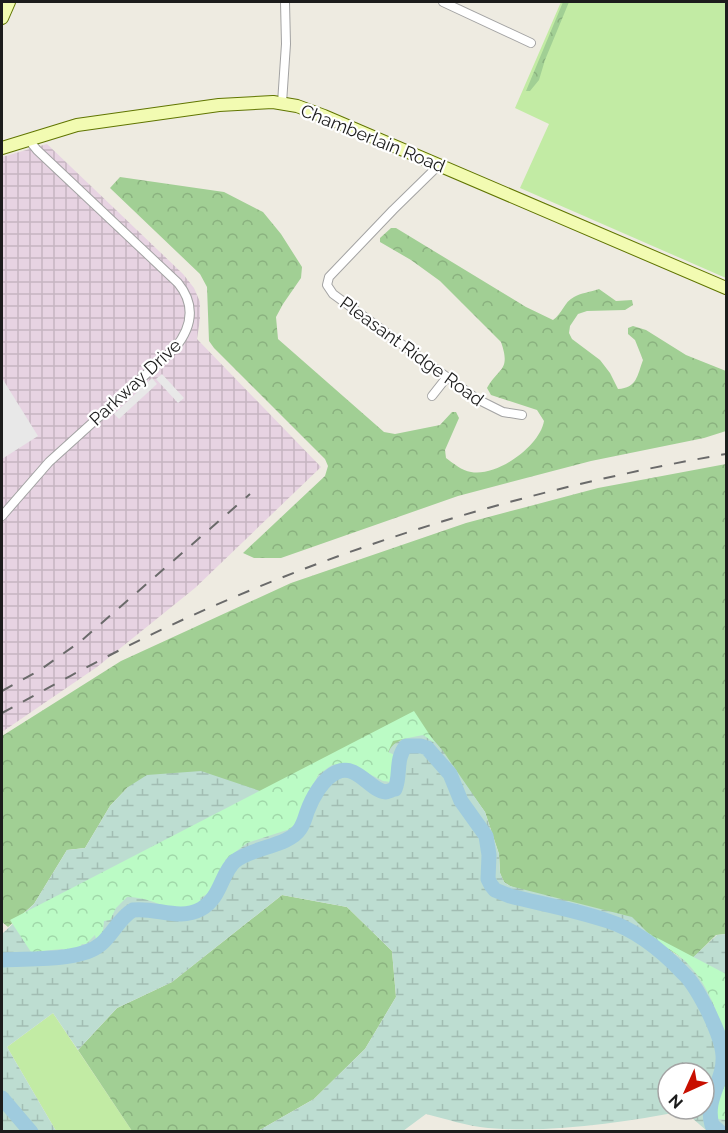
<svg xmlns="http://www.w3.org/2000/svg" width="728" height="1133" font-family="Raleway,sans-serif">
<defs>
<pattern id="industrial-grid" width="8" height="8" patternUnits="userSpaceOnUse" patternTransform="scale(1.5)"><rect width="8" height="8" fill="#e7d3e2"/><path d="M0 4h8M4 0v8" fill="none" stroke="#c6b5c1"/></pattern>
<pattern id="forest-crowns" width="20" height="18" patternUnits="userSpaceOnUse" patternTransform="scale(1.5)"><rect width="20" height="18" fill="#a1cf94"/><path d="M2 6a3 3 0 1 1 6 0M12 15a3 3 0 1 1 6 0" fill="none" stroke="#8ab17f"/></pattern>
<pattern id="wetland-marsh" width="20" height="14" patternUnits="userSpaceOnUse" patternTransform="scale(1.5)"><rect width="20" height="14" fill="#bdddd1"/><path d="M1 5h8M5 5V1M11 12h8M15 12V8" fill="none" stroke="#a2bdb3"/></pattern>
<pattern id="park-crowns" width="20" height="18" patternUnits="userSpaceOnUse" patternTransform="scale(1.5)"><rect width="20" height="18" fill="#bbfbc5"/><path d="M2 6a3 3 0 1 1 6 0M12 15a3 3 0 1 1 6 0" fill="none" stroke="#a0d7a9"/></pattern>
</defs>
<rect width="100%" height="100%" fill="#eeebe1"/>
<polygon fill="url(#industrial-grid)" points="47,144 183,274 194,288 200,302 200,319 197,339 321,467 195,588 97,667 2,732 2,157"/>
<g fill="#c2eba4">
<polygon points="561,2 726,2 726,278 520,188 549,124 515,108"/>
<polygon points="53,1013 132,1131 56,1131 7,1047"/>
</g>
<g fill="url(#forest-crowns)">
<polygon points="563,2 569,2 545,60 539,80 530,91 526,91"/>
<path d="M 120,177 L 224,192 L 263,212 L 281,234 L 302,267 L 301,278 L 283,304 L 276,317 L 278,339 L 384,432 L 395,434 L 440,425 L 452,412 L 456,412 L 459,418 L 445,450 L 446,458 C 453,463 462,471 471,472 C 497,477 540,446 544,421 L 537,410 L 491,395 L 487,388 C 499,367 511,371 501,342 L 440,281 L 411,260 L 380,242 L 380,238 L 391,228 L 396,228 L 526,307 L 553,320 C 562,314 564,302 574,297 C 580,293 591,292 599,289 L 616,301 L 632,300 L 633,305 L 625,310 L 587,311 L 578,314 L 570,326 L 569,333 L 572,339 L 600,360 L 610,373 L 618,389 C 637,388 637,376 643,360 L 635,340 L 628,334 L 628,328 L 633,326 L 646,330 L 686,355 L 726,371 L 726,431 L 704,438 L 591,461 L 458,496 L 281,558 L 254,558 L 243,553 L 325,476 L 328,466 L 325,459 L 214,348 L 209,341 L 207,287 L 200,274 L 110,188 Z"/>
<polygon points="726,464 726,934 716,935 689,962 658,943 510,886 504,882 500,873 499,854 485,812 431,737 385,779 266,793 128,787 110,806 85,848 67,850 34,904 8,927 2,922 2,736 121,661 291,583 466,523 598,488"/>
<polygon points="282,895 347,907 392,951 396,997 365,1049 314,1099 258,1131 132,1131 78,1050 117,1008 172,982"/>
</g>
<path fill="url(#wetland-marsh)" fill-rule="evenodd" d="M 420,734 L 431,737 L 443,751 L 485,812 L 499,854 L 500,873 L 504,882 L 510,886 L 632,917 L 658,943 L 688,962 L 717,935 L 726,934 L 726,1131 L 707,1131 L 684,1111 C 621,1123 553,1133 488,1128 C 467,1126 446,1119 426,1114 L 403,1131 L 258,1131 L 314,1099 L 365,1049 L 396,997 L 392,951 L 347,907 L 282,895 L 172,982 L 117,1008 L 78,1050 L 53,1013 L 7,1047 L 56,1131 L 2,1132 L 2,934 L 34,904 L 67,850 L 85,848 L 110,806 L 128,787 L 147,775 L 201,771 L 266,793 L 331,760 L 384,779 C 388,746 387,743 420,734 ZM 668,1073 L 704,1073 L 704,1109 L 668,1109 Z"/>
<g fill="url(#park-crowns)">
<path d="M 414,711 L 435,743 L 423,735 L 393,741 L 388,752 L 397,756 L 394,779 L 391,782 L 383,781 L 348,763 L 332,765 L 319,774 L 307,795 L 296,823 L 290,829 L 247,843 L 225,860 L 225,864 L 209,893 L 200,898 L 204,908 L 203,911 C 178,917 152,896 127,897 L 116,908 L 110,920 L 104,921 L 103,930 L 99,938 L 96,939 L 95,935 L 86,944 L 82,944 L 77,950 L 69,951 L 62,949 L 31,952 L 10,920 Z"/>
<path d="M 644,931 L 726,974 L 726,1040 C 717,1009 704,975 678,955 C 667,946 651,943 644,931 Z"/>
<polygon points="726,1072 726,1120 718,1119 716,1112 716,1103"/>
</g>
<g fill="#e8e8e8">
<polygon points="162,374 184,398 178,403 156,379"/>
<polygon points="2,378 38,436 2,459"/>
<polygon points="152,378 157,384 119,419 114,414"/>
</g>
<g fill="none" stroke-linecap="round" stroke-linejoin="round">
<g stroke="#9fcbde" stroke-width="15">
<path d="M 2,960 C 29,958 80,962 101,944 C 113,934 119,918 133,910 C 156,907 179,921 201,909 C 221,898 221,873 235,861 C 253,847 289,846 300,829 C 304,823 305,818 307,812 C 312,798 323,778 337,772 C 357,763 370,791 386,792 C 387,792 394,789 395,789 C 401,775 395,759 406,746 L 421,746 L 427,748 L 450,774 L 461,801 L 486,836 L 489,855 L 488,879 L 491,885 L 495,890 L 510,896 C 542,904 576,910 608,921 C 636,930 663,952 683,973 C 694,983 701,998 708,1011 C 714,1024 722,1040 723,1055 C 725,1081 704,1098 712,1125 L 720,1132"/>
<polyline points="2,1098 31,1132"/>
</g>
<g stroke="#a3a3a3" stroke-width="10">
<g id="street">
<polyline points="443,2 531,43"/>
<polyline points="282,103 286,44 285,2"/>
<polyline points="439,165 393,210 329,277 327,285 333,294 477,399 503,412 522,415"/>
<polyline points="432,396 447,377"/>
<path d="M 2,516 L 49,462 L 175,348 C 192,327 196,305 178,283 L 37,150 L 28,139"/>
</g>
</g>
<g stroke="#607501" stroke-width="14">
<g id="secondary">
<polyline points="2,18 9,2"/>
<polyline points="2,148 77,125 219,105 273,102 297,106 324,116 726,288"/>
</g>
</g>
<use href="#street" stroke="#fff" stroke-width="8"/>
<use href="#secondary" stroke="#f2fbb2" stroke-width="12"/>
<g stroke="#6a6a6a" stroke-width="2" stroke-dasharray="12 12" stroke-linecap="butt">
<polyline points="2,691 40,670 81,641 250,494"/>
<path d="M 2,713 C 48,688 95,662 142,639 C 327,549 525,489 726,454"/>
</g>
</g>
<g text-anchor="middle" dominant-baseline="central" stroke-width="4.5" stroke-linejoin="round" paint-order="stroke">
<g font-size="18" fill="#1c1c1c" stroke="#fff">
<text transform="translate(373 138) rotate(22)">Chamberlain Road</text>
<text transform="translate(412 351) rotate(36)">Pleasant Ridge Road</text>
<text transform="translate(135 382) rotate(-43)">Parkway Drive</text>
</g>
</g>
<rect width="728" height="1133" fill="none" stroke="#1c1c1c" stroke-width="6"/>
<g transform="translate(686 1091) rotate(225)"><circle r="28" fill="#ffffff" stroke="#a4a4a4" stroke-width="1.5"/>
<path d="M0-4.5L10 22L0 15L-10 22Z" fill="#c80f00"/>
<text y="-9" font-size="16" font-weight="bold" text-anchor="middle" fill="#1c1c1c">N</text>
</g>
</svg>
